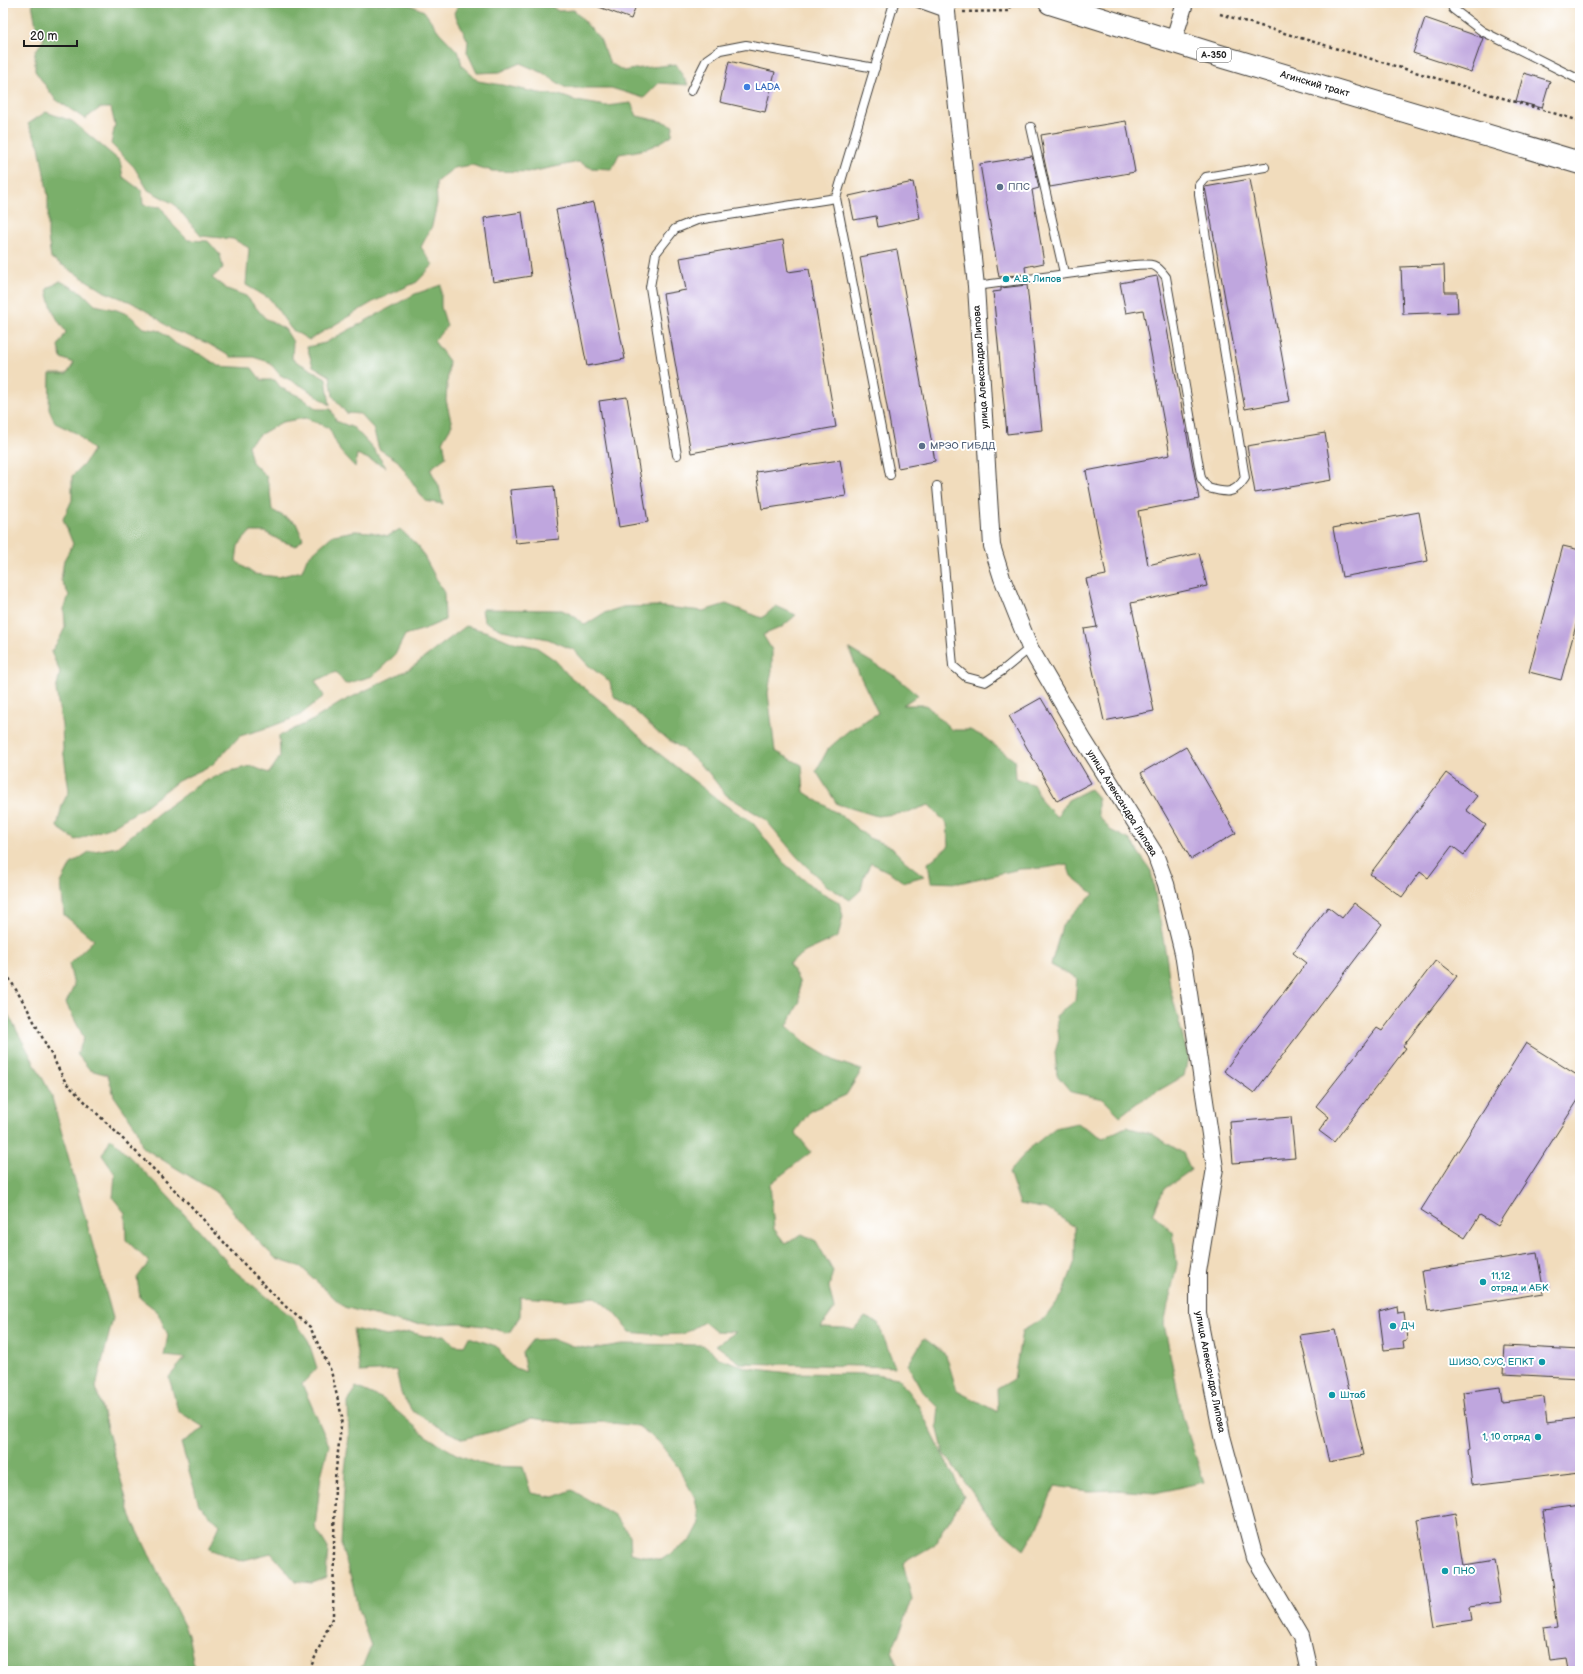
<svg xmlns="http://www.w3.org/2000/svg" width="1583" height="1674" font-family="'Balsamiq Sans',sans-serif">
<rect width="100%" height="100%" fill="#fff"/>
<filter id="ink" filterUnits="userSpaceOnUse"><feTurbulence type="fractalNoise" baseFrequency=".025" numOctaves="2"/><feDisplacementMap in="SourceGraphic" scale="8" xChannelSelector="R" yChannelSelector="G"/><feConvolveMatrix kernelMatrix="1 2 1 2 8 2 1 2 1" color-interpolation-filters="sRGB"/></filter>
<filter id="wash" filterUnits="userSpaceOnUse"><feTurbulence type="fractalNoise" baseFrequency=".012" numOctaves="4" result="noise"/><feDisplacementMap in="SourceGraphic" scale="16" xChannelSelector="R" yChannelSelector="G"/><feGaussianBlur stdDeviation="0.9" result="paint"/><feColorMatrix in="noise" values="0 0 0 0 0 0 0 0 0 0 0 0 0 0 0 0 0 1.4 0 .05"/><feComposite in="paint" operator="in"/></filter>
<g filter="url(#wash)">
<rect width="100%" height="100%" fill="#f1dcbc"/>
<g fill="#7aaf6b" stroke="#4b6644">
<path d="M 32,3 L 406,3 L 424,11 L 439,32 L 459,53 L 462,66 L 478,81 L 502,85 L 539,93 L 559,95 L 577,101 L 606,106 L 631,103 L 637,116 L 664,122 L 673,126 L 672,135 C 654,148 640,151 619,154 L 612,169 L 591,168 L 579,162 L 530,172 L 492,171 L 472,165 L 454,168 L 436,182 L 437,203 L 432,226 L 421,247 L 433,265 L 417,282 L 373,302 L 309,340 L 291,329 L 270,299 L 246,285 L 249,248 L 233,239 L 201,236 L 174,204 L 148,190 L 134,167 L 111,144 L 115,125 L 111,108 L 100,108 L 85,119 L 55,99 L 35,71 L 35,52 L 44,39 L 36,26 Z"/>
<path d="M 459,3 L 547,3 L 558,11 L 574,10 L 600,39 L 610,63 L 624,71 C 641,67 658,67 676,64 L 688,85 L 659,83 L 644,98 L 611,88 L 566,88 L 543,73 L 520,63 L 500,72 L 477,73 L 467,52 L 468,41 L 454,13 Z"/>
<polygon points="46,112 72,121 120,161 123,177 142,191 143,205 161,207 173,225 188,240 208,241 220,255 223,268 212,278 227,289 246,296 265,318 285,329 293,342 292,359 326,378 330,405 302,386 280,375 269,362 253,357 231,357 207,343 172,330 153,315 131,302 105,292 51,258 48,237 48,196 39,146 28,124"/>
<path d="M 60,281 L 83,293 L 95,305 L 117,310 L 129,315 L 144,328 L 161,331 L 176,344 L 202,355 L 218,366 L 252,368 L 261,380 L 275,380 L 281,388 L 301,397 L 317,409 L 331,409 L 336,421 L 354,428 L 372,447 L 386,467 L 357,454 L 355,467 L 340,451 L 329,428 L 306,418 L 282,422 L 261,434 L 248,445 L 252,462 L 266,476 L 270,491 L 272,510 L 296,523 L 303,539 L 296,546 L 281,541 L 265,532 L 250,532 L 238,546 L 236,561 L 254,574 L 278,577 L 302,571 L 307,558 L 333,535 L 355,531 L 371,532 L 388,536 L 400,529 L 419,547 L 444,593 L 445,620 L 425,629 L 405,635 L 395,655 L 373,676 L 345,684 L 336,672 L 315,681 L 324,696 L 299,716 L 270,727 L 240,736 L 212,765 L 178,781 L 143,808 L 111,827 L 76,840 L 57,827 L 62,805 L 69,791 L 63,748 L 62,726 L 56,690 L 60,672 L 51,652 L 60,638 L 65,627 L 64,609 L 69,595 L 61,580 L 64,560 L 73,544 L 63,519 L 72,500 L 72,476 L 84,464 L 93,450 L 76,433 L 55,423 L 49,409 L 50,374 L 67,374 L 74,363 L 61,358 L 58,346 L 66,332 C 55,318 50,306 47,289 Z"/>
<polygon points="441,285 441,307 447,326 434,341 449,361 446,400 452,425 443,440 446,457 430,469 439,486 443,504 425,501 398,461 379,449 373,428 360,414 346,413 333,396 330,376 313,366 307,347 325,343 415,294"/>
<polygon points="726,604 762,618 776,606 796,615 782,627 763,635 772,650 772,670 768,693 775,751 802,765 804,792 840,815 869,838 890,846 906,862 924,876 903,882 891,873 871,863 864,876 861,890 850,900 827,886 797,857 765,819 726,795 708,772 684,750 657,732 634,710 613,696 610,682 589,666 574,650 548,639 502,630 484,621 482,609 562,610 574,616 585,625 604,613 623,607 656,606 703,611"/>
<polygon points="466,626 488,632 509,641 536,647 555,660 568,675 606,705 652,748 721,802 753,823 784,863 815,889 839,902 843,916 838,937 805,952 789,964 799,981 800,1001 787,1026 810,1046 835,1061 862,1070 846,1095 810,1111 795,1132 811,1152 770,1184 774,1229 786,1244 802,1234 816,1241 833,1271 829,1287 834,1309 821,1327 845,1328 854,1330 865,1317 878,1323 895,1367 740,1363 716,1345 736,1332 715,1331 704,1322 683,1334 659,1335 630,1332 615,1313 595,1297 566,1300 520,1297 520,1316 509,1333 483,1326 461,1323 431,1324 403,1323 344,1307 301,1267 276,1259 251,1234 219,1194 166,1162 142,1147 137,1129 114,1096 108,1075 90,1070 77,1054 84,1038 66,1003 74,986 69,964 94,940 64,915 61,883 71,864 89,852 117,847 160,812 201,783 226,772 251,766 269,773 280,757 279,736 313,720 340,703 411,668"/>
<polygon points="849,649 895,676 918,695 903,705 926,705 952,730 970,730 984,737 1015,761 1016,778 1034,785 1042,802 1057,817 1068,800 1090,789 1098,798 1098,815 1110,830 1130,840 1151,871 1167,961 1170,987 1188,1057 1184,1076 1137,1103 1120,1116 1103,1099 1071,1092 1057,1075 1055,1052 1059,1039 1056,1016 1075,1001 1077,979 1051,965 1062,926 1076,910 1094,894 1071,876 1067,864 1045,868 1020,869 959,883 931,882 928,863 949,846 947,824 929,805 905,813 877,816 837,804 816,771 828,749 848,731 878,713 859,674"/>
<polygon points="3,1005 51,1094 113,1318 96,1387 131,1517 188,1634 195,1671 3,1671"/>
<polygon points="1077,1123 1103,1138 1126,1127 1152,1134 1183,1153 1191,1170 1164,1189 1153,1214 1173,1232 1177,1264 1164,1324 1183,1418 1204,1482 1155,1493 1115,1490 1089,1491 1055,1486 1042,1519 1024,1550 996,1526 944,1453 937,1426 939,1408 922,1391 908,1365 924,1338 946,1355 957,1391 998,1412 997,1389 1014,1379 1022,1331 1045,1318 1063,1294 1075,1261 1075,1227 1047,1209 1020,1204 1009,1172 1029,1149 1055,1128"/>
<polygon points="111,1138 167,1195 236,1272 292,1317 308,1340 317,1368 302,1384 329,1445 321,1476 315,1527 328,1548 326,1577 312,1583 295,1581 271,1553 240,1561 209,1549 220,1525 199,1505 181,1443 205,1428 178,1411 169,1377 185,1358 164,1356 168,1335 157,1311 140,1298 137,1278 149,1262 126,1240 125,1213 113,1198 115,1174 102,1155"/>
<polygon points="353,1329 387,1336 410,1332 425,1336 445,1335 454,1345 464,1346 469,1337 496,1346 511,1366 526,1372 522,1353 532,1340 552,1339 568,1345 592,1349 622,1344 703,1345 719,1358 748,1368 790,1373 875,1374 898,1378 918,1405 964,1497 934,1545 903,1563 912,1599 903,1625 891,1651 900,1671 357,1671 363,1665 371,1646 358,1609 352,1581 341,1545 345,1471 349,1436 348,1403 356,1387 383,1399 426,1436 456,1454 488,1466 523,1467 531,1493 554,1497 572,1490 614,1515 630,1535 631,1553 661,1560 691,1540 700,1523 695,1498 678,1467 658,1441 638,1426 603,1422 569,1424 532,1418 499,1430 463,1439 446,1431 412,1411 401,1393 396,1370 360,1372"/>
</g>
<g id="blocks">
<g fill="#bfa6de">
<polygon points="591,3 637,3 631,19 591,4"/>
<polygon points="1425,18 1483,38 1471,72 1413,53"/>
<polygon points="729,61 775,72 765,112 720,102"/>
<polygon points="1524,73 1550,81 1542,108 1516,101"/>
<polygon points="1126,121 1135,172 1050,187 1043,154 1044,154 1041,135"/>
<polygon points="1032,156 1039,188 1032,190 1044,263 1025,267 1026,274 999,277 980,164"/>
<polygon points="1250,179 1290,401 1245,409 1205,187"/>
<polygon points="913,182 920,218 878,227 876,216 854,220 849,196"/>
<polygon points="594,202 625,359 587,366 556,210"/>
<polygon points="522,212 531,276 493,282 484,218"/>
<polygon points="783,240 788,272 809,269 836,427 691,453 663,294 686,290 680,258"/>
<polygon points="897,250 935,461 898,468 860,257"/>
<polygon points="1444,265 1445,292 1457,292 1458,312 1403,314 1401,267"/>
<polygon points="1157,276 1199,499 1138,511 1148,565 1199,553 1207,586 1131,603 1154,711 1104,721 1084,629 1097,627 1086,579 1106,575 1086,471 1170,455 1143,310 1126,313 1120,283"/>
<polygon points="1027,285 1042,430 1007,434 993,292 1001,291 1001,288"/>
<polygon points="627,397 648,522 619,527 599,401"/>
<polygon points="1325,433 1332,480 1255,493 1247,446"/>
<polygon points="840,460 846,496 762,509 756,472"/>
<polygon points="554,486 559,539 516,543 510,490"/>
<polygon points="1419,512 1428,561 1342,577 1333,528"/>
<polygon points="1563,546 1580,550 1580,611 1561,680 1529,672"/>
<polygon points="1041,698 1091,783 1057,801 1009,716"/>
<polygon points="1186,747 1236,833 1191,859 1141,773"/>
<polygon points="1446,773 1477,796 1466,810 1486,825 1464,855 1452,846 1428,878 1420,872 1402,897 1370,874"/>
<polygon points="1354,903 1382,924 1254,1093 1224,1071 1306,963 1293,953 1328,907 1342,918"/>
<polygon points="1436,960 1457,976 1403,1046 1406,1048 1334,1142 1319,1131 1329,1117 1316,1106 1377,1028 1382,1031"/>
<polygon points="1526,1043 1580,1077 1580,1097 1498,1226 1480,1215 1465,1238 1421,1210"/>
<polygon points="1291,1117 1295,1158 1233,1163 1230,1122"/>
<polygon points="1537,1253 1544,1293 1428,1311 1422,1271"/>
<polygon points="1397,1306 1398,1313 1404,1312 1407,1340 1403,1341 1404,1348 1384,1350 1379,1311"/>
<polygon points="1335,1330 1364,1455 1329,1462 1300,1335"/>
<polygon points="1505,1346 1580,1350 1580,1378 1503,1374"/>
<polygon points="1500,1387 1502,1402 1544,1397 1547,1422 1580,1418 1580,1472 1472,1485 1468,1449 1470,1448 1463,1392"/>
<polygon points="1580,1505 1580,1671 1568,1671 1566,1660 1549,1662 1544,1627 1559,1625 1542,1510"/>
<polygon points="1455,1513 1463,1565 1494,1560 1501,1602 1470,1606 1472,1620 1434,1626 1417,1520"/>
</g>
</g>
</g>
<g filter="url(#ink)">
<use href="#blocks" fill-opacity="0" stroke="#3c3934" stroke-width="1"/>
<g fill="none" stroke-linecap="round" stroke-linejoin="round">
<g stroke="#3c3934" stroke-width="10">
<g id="service">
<polyline points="918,3 946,13"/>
<polyline points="1451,3 1453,9 1482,31 1580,80"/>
<polyline points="691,91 707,59 720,50 746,45 875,68"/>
<polyline points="1031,127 1064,273"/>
<path d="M 976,286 L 1134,265 C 1151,264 1155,262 1166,277 L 1201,478 L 1208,488 C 1226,493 1234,495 1245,478 L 1199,195 L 1199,185 L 1206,177 L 1265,167"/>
<polyline points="677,455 650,287 656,253 675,229 697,220 836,198"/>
<polyline points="890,475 836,198 894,3"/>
<polyline points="937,486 953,666 966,677 985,682 1002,671 1030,648"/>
</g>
</g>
<g stroke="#3c3934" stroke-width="18">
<g id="minor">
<polyline points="946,3 976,286 992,546 1002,578 1030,648 1083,739 1155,854 1166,884 1183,953 1215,1168 1198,1272 1198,1314 1222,1436 1255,1558 1301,1636 1309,1671"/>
<polyline points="1173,42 1185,3"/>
</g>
</g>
<g stroke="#3c3934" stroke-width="24">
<polyline id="trunk" points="1050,3 1213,54 1580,163"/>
</g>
<g stroke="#3c3934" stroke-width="2.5" stroke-dasharray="3 3" stroke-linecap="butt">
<polyline points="963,12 1008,11 1011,3"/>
<polyline points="1220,14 1580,121"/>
<polyline points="3,968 27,1008 66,1083 190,1205 243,1263 285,1306 310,1327 331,1371 342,1417 335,1478 333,1616 309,1671"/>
</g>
<use href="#service" stroke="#fff" stroke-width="8"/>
<use href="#minor" stroke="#fff" stroke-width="16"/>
<use href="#trunk" stroke="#fff" stroke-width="22"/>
</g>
</g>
<circle fill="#3f7fe0" stroke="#fff" stroke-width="1.5" cx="747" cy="87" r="4"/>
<g fill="#5c6f8a" stroke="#fff" stroke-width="1.5">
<circle cx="1000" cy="187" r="4"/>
<circle cx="922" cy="446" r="4"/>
</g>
<g fill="#0f9aa8" stroke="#fff" stroke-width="1.5">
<circle cx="1006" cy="279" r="4"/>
<circle cx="1483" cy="1282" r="4"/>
<circle cx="1393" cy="1326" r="4"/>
<circle cx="1542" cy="1362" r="4"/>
<circle cx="1332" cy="1395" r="4"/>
<circle cx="1538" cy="1437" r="4"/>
<circle cx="1445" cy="1571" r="4"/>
</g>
<g text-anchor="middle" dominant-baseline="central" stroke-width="4" stroke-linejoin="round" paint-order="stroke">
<rect fill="#fff" stroke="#606060" stroke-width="1" x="1197" y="48" width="34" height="14" rx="3"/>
<g font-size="9" font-weight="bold" fill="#1c1c1c">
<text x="1214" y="55">А-350</text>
</g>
<g font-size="10" fill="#1c1c1c" stroke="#fff">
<text transform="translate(1315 84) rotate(16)">Агинский тракт</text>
<text transform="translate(981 367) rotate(-94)">улица Александра Липова</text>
<text transform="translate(1122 803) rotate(58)">улица Александра Липова</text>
<text transform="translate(1210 1372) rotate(79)">улица Александра Липова</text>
</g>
<g font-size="10" fill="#366cbe" stroke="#fff" text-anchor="start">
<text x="755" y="87">LADA</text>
</g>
<g font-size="10" fill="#4e5e75" stroke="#fff" text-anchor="start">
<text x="1008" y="187">ППС</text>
<text x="930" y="446">МРЭО ГИБДД</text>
</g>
<g font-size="10" fill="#0d838f" stroke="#fff" text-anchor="start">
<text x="1014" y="279">А.В. Липов</text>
<text x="1491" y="1276">11,12<tspan x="1491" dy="12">отряд и АБК</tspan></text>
<text x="1401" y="1326">ДЧ</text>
<text x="1534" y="1362" text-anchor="end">ШИЗО, СУС, ЕПКТ</text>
<text x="1340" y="1395">Штаб</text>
<text x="1530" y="1437" text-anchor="end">1, 10 отряд</text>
<text x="1453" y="1571">ПНО</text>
</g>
</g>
<rect width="1583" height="1674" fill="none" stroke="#fff" stroke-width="16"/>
<path d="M24 40v6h53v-6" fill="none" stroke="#1c1c1c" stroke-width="2"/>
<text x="30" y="40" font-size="12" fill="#1c1c1c" stroke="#ffffff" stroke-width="3" paint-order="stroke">20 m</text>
</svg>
